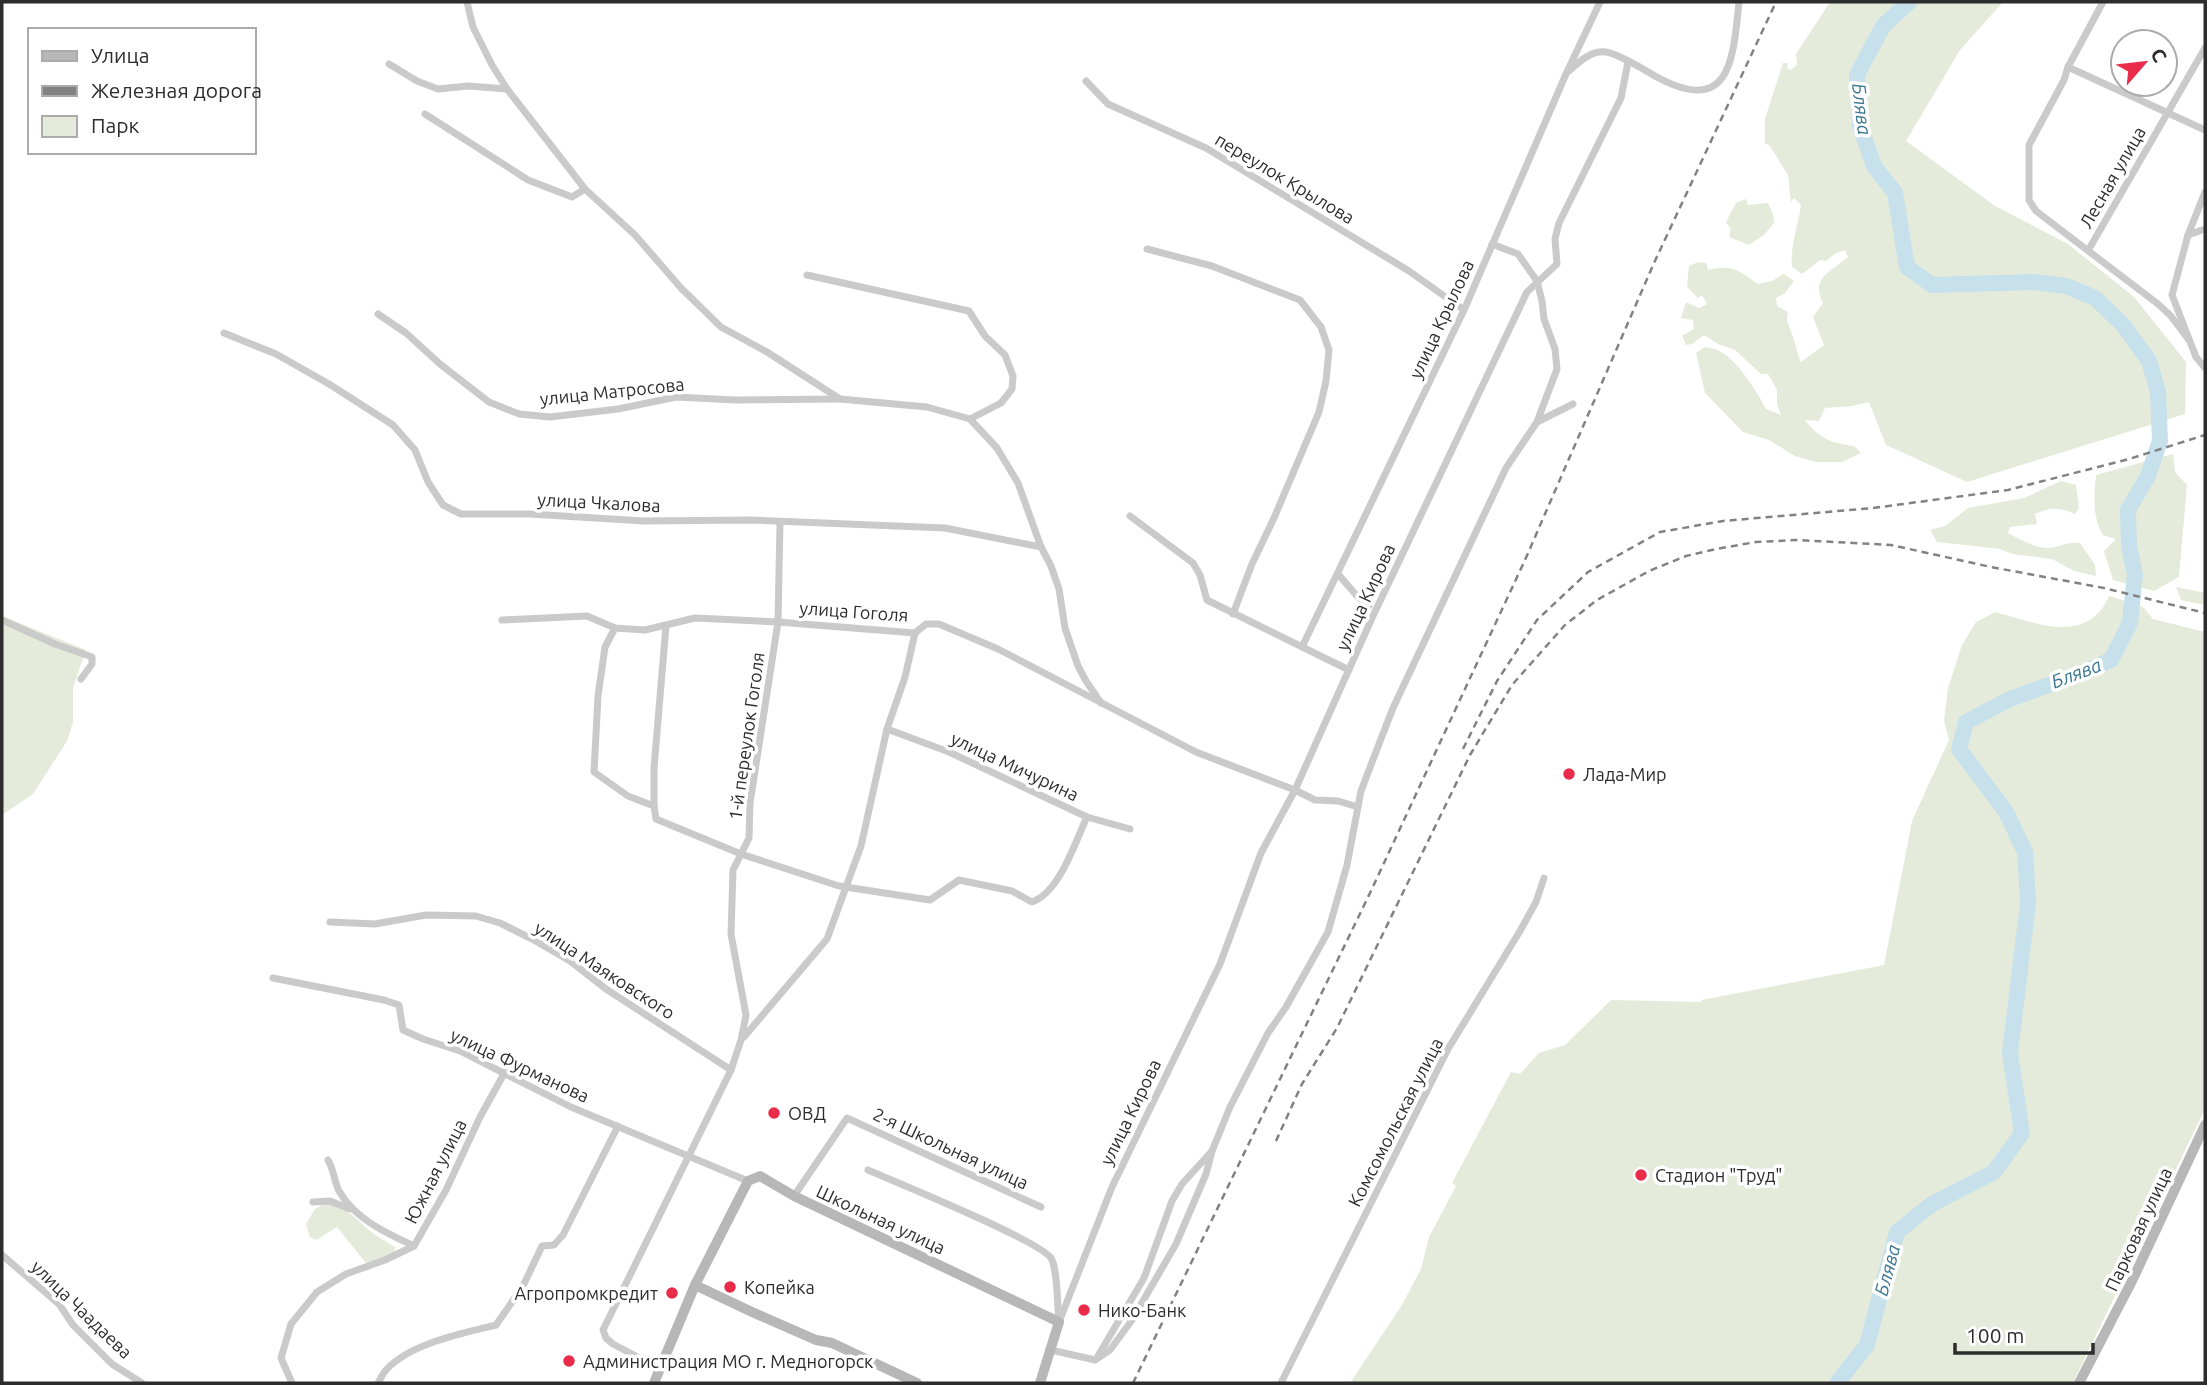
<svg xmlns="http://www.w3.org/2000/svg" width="2207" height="1385" font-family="Ubuntu,sans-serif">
<rect width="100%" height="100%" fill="#fff"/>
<g fill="#e5ebda">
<path d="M 1830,2 L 2003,2 L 1960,50 L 1906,141 L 1995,206 L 2068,244 L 2134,297 L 2186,362 L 2185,414 L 1967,482 L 1886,445 L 1869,402 L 1852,406 L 1825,408 L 1819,421 L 1805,420 C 1820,439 1831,443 1854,446 L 1861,453 L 1842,462 L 1816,462 L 1795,456 L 1769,440 L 1743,432 L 1705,393 L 1696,353 L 1705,347 C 1710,348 1716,349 1721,352 C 1738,361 1757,392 1766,409 L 1781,415 L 1777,403 L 1777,390 L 1768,374 L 1761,374 L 1735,350 L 1718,344 L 1704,335 L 1692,344 L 1686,345 L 1682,336 L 1694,329 L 1693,320 L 1681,318 L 1686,302 L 1699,308 L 1707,304 L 1702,295 L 1698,298 L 1687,287 L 1689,266 L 1698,262 L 1706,263 L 1708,270 C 1733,264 1738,270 1758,284 L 1772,281 L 1784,274 L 1794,281 L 1785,293 L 1776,298 L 1777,306 L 1788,312 C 1785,323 1791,329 1794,340 C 1797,348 1797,355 1801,362 L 1824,345 L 1813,317 L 1823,303 C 1810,278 1831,272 1848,257 L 1845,250 L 1836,253 L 1826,261 L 1820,260 L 1802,274 L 1792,267 C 1790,246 1798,227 1801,205 L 1794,198 L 1791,202 L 1788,175 L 1770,146 L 1765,143 L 1765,119 L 1783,63 L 1788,63 L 1787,68 L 1791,70 L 1797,65 L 1796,54 Z"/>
<polygon points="1746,199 1748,205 1768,203 1773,214 1774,223 1764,235 1749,245 1729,237 1731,229 1726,222 1736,203"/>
<path d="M 2173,454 L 2175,472 L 2187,485 L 2179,577 L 2154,591 L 2113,580 L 2104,551 L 2116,539 L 2103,535 C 2092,516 2094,497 2096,475 Z"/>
<path d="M 2061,481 L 2076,485 L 2079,508 L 2075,514 C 2060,507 2050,507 2035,514 L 2037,524 L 2010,527 L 2008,533 C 2019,539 2033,547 2046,548 C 2058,548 2066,541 2080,543 L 2095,565 L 2096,576 L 2074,571 L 2052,559 L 2012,554 L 2000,549 L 1937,542 L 1930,530 L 1945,526 L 1968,508 L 2024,498 Z"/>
<polygon points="2176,587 2205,593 2205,605 2181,600"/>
<path d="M 2109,596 L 2143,607 L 2153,619 L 2205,632 L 2205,1109 L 2073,1383 L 1350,1383 L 1402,1305 L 1421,1269 L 1429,1237 L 1456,1186 L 1452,1183 L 1511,1072 L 1520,1074 L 1539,1053 L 1565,1045 L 1611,1000 L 1702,1002 L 1701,1000 L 1884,965 L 1912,821 L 1949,740 L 1944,721 L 1948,688 L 1962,645 L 1976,622 L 1995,612 C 2027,620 2074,642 2100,611 C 2104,607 2106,601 2109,596 Z"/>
<polygon points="2,616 86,650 73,688 73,722 67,741 33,794 2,815"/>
<path d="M 326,1203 C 346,1206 355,1218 370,1231 C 378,1237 387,1242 395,1247 L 394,1253 L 381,1259 L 366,1263 L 337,1227 L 316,1240 L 310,1237 L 306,1224 L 315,1209 Z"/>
</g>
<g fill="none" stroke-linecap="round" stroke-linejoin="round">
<polyline stroke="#c6e0ec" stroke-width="16" points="1837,1383 1867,1345 1897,1232 1932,1204 1994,1172 2022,1133 2010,1053 2028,903 2025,852 2006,812 1959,749 1966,722 2010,699 2082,673 2111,660 2130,623 2135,575 2129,546 2128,510 2148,476 2160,441 2158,392 2149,361 2124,326 2095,298 2066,286 2033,282 1932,285 1907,267 1895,193 1874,166 1860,126 1857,75 1883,26 1909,2"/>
<g stroke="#cacaca" stroke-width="7">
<polyline points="467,2 473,27 492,65 507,89 585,189 635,235 681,288 721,327 767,352 840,399 927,407 970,419 997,448 1018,483 1041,547 1051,566 1059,589 1065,628 1078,666 1086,681 1101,703"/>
<polyline points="2103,2 2068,67 2064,80 2029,145 2029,200 2036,211 2158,304 2170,315 2189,340"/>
<polyline points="389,64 417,81 438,89 468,86 507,89"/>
<polyline points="2068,67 2205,130"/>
<path d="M 1569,71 C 1579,62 1591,50 1606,52 C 1617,54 1645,70 1655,76 C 1731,118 1733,59 1739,2"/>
<polyline points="1086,81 1108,104 1206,148 1409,271 1464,310"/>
<polyline points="425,114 528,180 572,197 585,189"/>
<polyline points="2205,192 2188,235 2172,295 2196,357 2205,368"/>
<polyline points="2188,235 2205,229"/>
<polyline points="1492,244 1518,254 1537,281 1542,301 1544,319 1555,349 1557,369 1537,422"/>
<polyline points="1147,249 1212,266 1300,300 1321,327 1329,350 1326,381 1319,412 1274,518 1252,564 1233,614"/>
<polyline points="2089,249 2205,48"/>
<polyline points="807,275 969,311 985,336 1005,355 1013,376 1012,389 1001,403 970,419"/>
<polyline points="378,314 406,333 440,364 489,402 519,414 550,417 618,409 676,397 735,400 840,399"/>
<polyline points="224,333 276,354 329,384 393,425 415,450 428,482 443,505 461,514 530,514 644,521 750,520 945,528 1041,547"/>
<polyline points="1130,516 1193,563 1200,575 1207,600 1349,670"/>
<polyline points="1338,574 1357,596 1369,606"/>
<polyline points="2,620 55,644 92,657 92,664 81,679"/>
<polyline points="502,620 587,616 615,628 645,630 695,618 778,622 915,633 926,624 939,624 998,649 1196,752 1295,790 1315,800 1338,801 1358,807"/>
<path d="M 666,626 L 654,768 L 654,806 L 656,819 L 741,854 L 839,886 L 930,900 L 959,880 L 1012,891 L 1032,902 C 1060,892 1075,842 1087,817"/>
<polyline points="615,628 605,647 598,696 594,772 628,796 654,806"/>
<polyline points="1302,647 1464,310 1566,74 1600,2"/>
<polyline points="887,729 949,752 1087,817 1130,829"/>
<polyline points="330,922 375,924 426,915 476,916 500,923 534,940 570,961 606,989 731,1070"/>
<polyline points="273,978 384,1000 399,1005 403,1030 423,1039 460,1051 571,1107 748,1181"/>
<polyline points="744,1037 827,939 861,846 887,729 905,677 915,633"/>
<path d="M 328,1160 C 334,1170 334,1181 339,1191 C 355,1219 386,1233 414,1246"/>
<path d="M 868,1170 C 896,1182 1040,1241 1051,1258 C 1058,1270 1057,1306 1059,1321"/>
<polyline points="794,1196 847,1118 1041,1207"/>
<polyline points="313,1202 330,1201 350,1209"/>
<polyline points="2,1255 59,1304 73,1325 112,1364 142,1383"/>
<polyline points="1059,1322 1112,1187 1220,964 1261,853 1295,790 1372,618 1527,292 1557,264 1555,239 1559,223 1621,98 1628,62"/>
<polyline points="1051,1350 1095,1360 1110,1350 1132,1320 1176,1244 1206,1174 1212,1151 1230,1107 1268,1033 1286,1007 1328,932 1347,865 1361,791 1379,744 1393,708 1506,468 1537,422 1573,404"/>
<polyline points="1098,1356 1144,1278 1172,1201 1182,1184 1212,1151"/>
<polyline points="660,1369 613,1344 606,1338 603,1330 731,1070 741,1040 746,1015 731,934 733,870 749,838 750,803 778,622 780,522"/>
<polyline points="292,1383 281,1358 291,1324 317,1292 346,1274 385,1260 414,1246 446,1190 480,1117 505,1072"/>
<path d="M 378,1383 C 381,1379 383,1372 387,1369 C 411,1343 464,1333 496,1325 L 523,1286 L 542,1246 L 554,1245 L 563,1235 L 618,1126"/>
<polyline points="1281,1383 1448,1049 1520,931 1536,902 1544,878"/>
</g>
<g stroke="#b7b7b7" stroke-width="10">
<polyline points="695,1285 752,1312 816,1340 832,1343 917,1383"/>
<polyline points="654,1383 695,1285 748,1181 760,1176 794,1196 1059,1322 1040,1383"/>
<polyline points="2079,1383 2132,1281 2205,1125"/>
</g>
<g stroke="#828282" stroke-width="2.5" stroke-dasharray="7 5" stroke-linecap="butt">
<polyline points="1463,749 1497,681 1537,620 1588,572 1660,532 1723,521 1873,508 2008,490 2129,459 2205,435"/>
<polyline points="1276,1141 1302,1084 1337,1028 1470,755 1512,685 1565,625 1597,600 1649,571 1686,556 1716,549 1756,542 1796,540 1891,545 1991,567 2104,588 2205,613"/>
<polyline points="1133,1383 1370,893 1525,560 1654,263 1776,2"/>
</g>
</g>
<g fill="#e82c4a" stroke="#fff" stroke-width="2.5">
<circle cx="1569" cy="774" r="7"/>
<circle cx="774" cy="1113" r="7"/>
<circle cx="1641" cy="1175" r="7"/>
<circle cx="730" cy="1287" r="7"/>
<circle cx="672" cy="1293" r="7"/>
<circle cx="1084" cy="1310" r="7"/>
<circle cx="569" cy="1361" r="7"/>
</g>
<g text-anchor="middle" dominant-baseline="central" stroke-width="7" stroke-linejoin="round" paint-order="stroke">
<g font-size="18" fill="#2d2d2d" stroke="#fff">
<text transform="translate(2112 177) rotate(-60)">Лесная улица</text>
<text transform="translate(1285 178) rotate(31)">переулок Крылова</text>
<text transform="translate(1441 319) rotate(-65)">улица Крылова</text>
<text transform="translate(612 391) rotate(-6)">улица Матросова</text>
<text transform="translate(599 502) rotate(3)">улица Чкалова</text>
<text transform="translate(1365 597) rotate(-65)">улица Кирова</text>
<text transform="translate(854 611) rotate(4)">улица Гоголя</text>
<text transform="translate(746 736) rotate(-82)">1-й переулок Гоголя</text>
<text transform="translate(1015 766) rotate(25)">улица Мичурина</text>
<text transform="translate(605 970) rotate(33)">улица Маяковского</text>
<text transform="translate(520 1065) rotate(25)">улица Фурманова</text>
<text transform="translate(1130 1112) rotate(-64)">улица Кирова</text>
<text transform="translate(1395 1122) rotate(-63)">Комсомольская улица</text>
<text transform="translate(951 1148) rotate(25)">2-я Школьная улица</text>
<text transform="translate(435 1171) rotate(-63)">Южная улица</text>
<text transform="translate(881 1219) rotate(25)">Школьная улица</text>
<text transform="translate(2138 1229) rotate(-65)">Парковая улица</text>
<text transform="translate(82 1309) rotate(44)">улица Чаадаева</text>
</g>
<g font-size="18" fill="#2d2d2d" stroke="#fff" text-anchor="start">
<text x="1583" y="774">Лада-Мир</text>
<text x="788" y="1113">ОВД</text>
<text x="1655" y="1175">Стадион "Труд"</text>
<text x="744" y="1287">Копейка</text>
<text x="658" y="1293" text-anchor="end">Агропромкредит</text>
<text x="1098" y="1310">Нико-Банк</text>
<text x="583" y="1361">Администрация МО г. Медногорск</text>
</g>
<g font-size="19" font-style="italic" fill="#3a7790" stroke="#fff">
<text transform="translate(1862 109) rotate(83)">Блява</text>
<text transform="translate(2076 673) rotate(-21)">Блява</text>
<text transform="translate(1887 1270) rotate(-75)">Блява</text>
</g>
</g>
<rect width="2207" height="1385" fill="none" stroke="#2d2d2d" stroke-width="7"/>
<rect x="28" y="28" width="228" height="126" fill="#ffffff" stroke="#ababab" stroke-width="2"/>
<rect x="42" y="51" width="35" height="10" fill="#b7b7b7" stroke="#ababab" stroke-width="2"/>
<text x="91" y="63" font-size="21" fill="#2d2d2d">Улица</text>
<rect x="42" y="86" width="35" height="10" fill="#828282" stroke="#ababab" stroke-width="2"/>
<text x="91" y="98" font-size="21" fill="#2d2d2d">Железная дорога</text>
<rect x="42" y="116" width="35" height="21" fill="#e5ebda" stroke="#ababab" stroke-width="2"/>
<text x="91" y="133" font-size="21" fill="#2d2d2d">Парк</text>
<g transform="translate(2144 63) rotate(62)"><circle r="33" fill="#ffffff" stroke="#ababab" stroke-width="2"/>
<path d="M0-5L12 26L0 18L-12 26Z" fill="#e82c4a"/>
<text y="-10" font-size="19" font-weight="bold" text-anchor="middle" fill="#2d2d2d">С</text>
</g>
<path d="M1955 1343v10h138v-10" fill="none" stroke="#2d2d2d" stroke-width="3.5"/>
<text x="1966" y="1343" font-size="21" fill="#2d2d2d" stroke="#ffffff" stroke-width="5" paint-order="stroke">100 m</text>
</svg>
